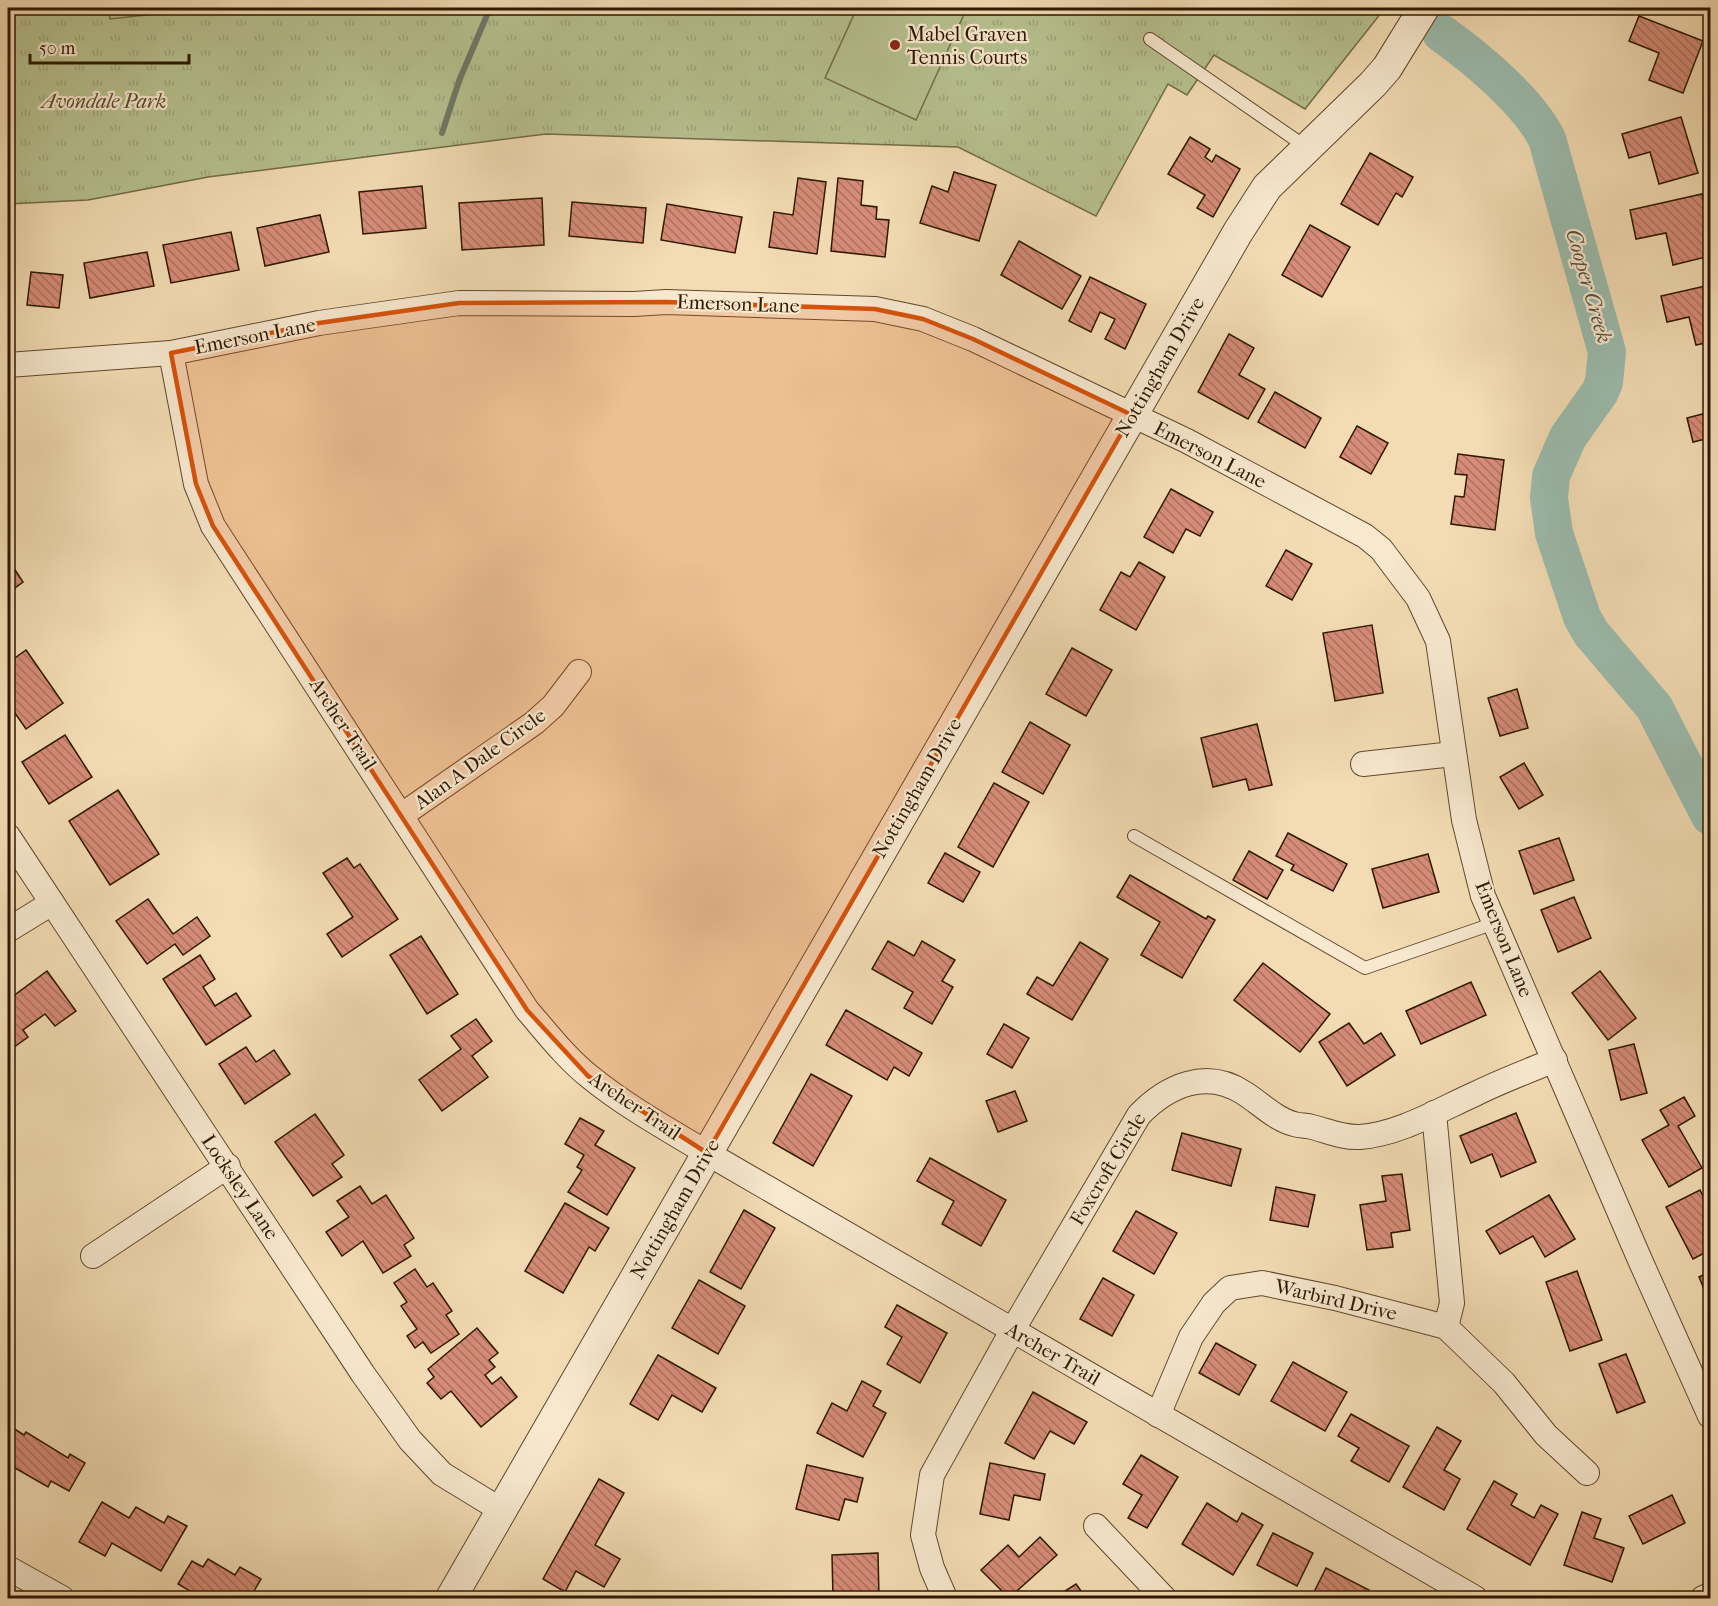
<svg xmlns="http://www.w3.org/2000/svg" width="1718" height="1606" font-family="'IM FELL French Canon',serif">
<defs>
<pattern id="grass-tufts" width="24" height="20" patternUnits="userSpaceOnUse" patternTransform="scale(1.5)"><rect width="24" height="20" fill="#b7c190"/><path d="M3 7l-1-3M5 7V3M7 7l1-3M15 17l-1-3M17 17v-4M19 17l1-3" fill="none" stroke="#9ea57a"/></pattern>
<pattern id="building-back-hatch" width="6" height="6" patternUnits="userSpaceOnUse" patternTransform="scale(1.5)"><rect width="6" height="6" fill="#d68c78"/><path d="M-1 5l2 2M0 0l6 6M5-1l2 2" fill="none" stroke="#ae7160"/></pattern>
</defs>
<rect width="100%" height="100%" fill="#f3dcb4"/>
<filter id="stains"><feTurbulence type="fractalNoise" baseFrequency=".00333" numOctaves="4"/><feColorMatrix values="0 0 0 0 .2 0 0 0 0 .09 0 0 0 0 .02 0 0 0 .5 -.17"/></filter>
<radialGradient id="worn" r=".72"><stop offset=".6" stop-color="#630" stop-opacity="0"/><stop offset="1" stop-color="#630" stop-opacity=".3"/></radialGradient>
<polygon fill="url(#grass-tufts)" stroke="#736c48" stroke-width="1.5" points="8,8 1385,8 1305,109 1214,55 1187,95 1168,84 1096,216 958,147 546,134 208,177 88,200 8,204"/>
<g fill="#b7c190" stroke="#736c48" stroke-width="1.5">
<polygon points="109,8 211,8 110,19"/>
<polygon points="857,8 955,8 965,12 916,120 825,78"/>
</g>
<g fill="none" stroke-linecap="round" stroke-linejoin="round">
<polyline stroke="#707a68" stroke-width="6" points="442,133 459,81 490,8"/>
<path stroke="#9bbcad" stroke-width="38" d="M 1441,33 C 1476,58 1528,101 1547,139 L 1607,352 L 1604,382 L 1600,392 L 1568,437 L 1551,476 L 1549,498 L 1554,533 L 1582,617 L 1591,633 L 1654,707 L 1710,816"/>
</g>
<g fill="url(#building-back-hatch)" stroke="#2f1700" stroke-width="1.5">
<polygon points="770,8 791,8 791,11 771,14"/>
<polygon points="1639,16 1703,41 1683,93 1649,80 1659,53 1629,41"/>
<polygon points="1681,117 1698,173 1659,184 1650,152 1629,158 1622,134"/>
<polygon points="1190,137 1210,149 1205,157 1212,162 1216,155 1240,169 1213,217 1197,208 1205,195 1168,174"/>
<polygon points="1370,153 1413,177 1402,197 1396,193 1378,225 1341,204"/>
<polygon points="954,172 996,185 979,241 920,223 932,186 948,192"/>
<polygon points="798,178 826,182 817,254 769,247 774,212 793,215"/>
<polygon points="838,178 863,181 861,205 877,207 876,219 889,220 885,257 831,251"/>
<polygon points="422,186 426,228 363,234 359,192"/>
<polygon points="1702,194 1710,233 1710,256 1673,265 1666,233 1636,239 1630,210"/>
<polygon points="542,198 544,245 462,250 459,203"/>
<polygon points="572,202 646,208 643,243 569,236"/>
<polygon points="667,204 742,217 735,253 661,240"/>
<polygon points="320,215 329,252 265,266 257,228"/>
<polygon points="1310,225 1350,247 1322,297 1282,275"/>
<polygon points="231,232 239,270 171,283 163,245"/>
<polygon points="1019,241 1081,276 1062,309 1001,275"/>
<polygon points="147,252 154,286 90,298 84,263"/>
<polygon points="31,272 63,275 59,308 27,305"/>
<polygon points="1090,277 1146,304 1125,349 1105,339 1115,319 1100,312 1091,332 1069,321"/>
<polygon points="1710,285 1710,342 1696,345 1689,317 1667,322 1661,296"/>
<polygon points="1229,334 1254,348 1239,375 1265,389 1248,419 1198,392"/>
<polygon points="1710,382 1710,412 1704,384"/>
<polygon points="1275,392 1321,418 1305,448 1258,422"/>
<polygon points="1710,412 1710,438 1693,442 1687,418"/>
<polygon points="1357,426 1388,443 1371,474 1340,457"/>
<polygon points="1458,454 1504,460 1495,530 1451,524 1455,496 1464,497 1467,475 1455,474"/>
<polygon points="1171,489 1213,512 1200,536 1186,529 1173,553 1144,537"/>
<polygon points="1286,550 1312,564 1292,600 1266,586"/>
<polygon points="8,559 23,582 8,593"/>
<polygon points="1139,562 1165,577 1136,630 1100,610 1121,572 1130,577"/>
<polygon points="1372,625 1383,693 1335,701 1323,633"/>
<polygon points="1072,648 1112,670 1086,716 1046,694"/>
<polygon points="26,650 63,703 26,729 8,703 8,663"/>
<polygon points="1517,689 1528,728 1500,736 1488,698"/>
<polygon points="1030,722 1070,745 1043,794 1002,772"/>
<polygon points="1257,724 1272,785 1249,790 1246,779 1213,787 1201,738"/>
<polygon points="65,735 92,777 49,804 22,762"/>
<polygon points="1524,763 1543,795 1519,809 1500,777"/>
<polygon points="994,783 1029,802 993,867 958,847"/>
<polygon points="118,790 159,854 110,885 69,821"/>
<polygon points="1288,833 1347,864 1333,891 1291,870 1294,865 1276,856"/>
<polygon points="1559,838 1574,880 1534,894 1519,851"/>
<polygon points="1249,851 1283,870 1267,899 1233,880"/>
<polygon points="945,853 980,872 963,902 928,883"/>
<polygon points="1428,854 1439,892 1383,908 1372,869"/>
<polygon points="347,858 354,868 360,864 398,919 342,957 327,934 353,917 323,873"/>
<polygon points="1130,875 1206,919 1208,916 1215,920 1182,978 1141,955 1160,922 1117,897"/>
<polygon points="1574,897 1591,938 1558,952 1541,910"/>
<polygon points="148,899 173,934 197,917 210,936 183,955 175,944 147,964 116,921"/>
<polygon points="421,936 458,994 427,1014 390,955"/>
<polygon points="888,941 914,956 922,941 955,960 942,981 953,987 932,1024 904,1008 913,992 872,969"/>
<polygon points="1080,942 1108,959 1072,1020 1027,994 1037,977 1053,986"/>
<polygon points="200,955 215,979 203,987 215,1006 236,993 251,1016 206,1045 163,979"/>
<polygon points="1263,963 1330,1014 1300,1052 1234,1000"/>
<polygon points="47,971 76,1011 55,1026 45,1014 23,1030 28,1037 10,1050 8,1047 8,1000"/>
<polygon points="1600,971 1636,1018 1608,1040 1572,993"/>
<polygon points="1471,982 1486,1015 1421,1044 1406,1011"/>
<polygon points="846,1010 922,1053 909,1076 894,1067 887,1080 826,1045"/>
<polygon points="476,1019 492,1041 472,1056 488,1077 442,1111 419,1080 461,1049 451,1036"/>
<polygon points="1349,1023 1364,1044 1381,1033 1395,1055 1347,1086 1319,1042"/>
<polygon points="1004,1024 1029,1038 1012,1068 987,1054"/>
<polygon points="1634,1044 1647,1093 1621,1100 1609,1050"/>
<polygon points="246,1047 256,1062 274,1050 290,1074 245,1104 219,1064"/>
<polygon points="811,1074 852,1096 813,1166 773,1143"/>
<polygon points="1015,1091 1027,1121 998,1132 986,1101"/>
<polygon points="1684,1097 1695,1116 1678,1126 1702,1168 1669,1187 1642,1140 1669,1125 1660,1110"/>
<polygon points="1516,1113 1536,1162 1501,1177 1492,1154 1471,1163 1460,1136"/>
<polygon points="315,1114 344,1155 332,1164 342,1177 313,1196 275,1142"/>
<polygon points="580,1118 604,1131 595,1145 635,1168 607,1215 568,1192 582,1170 577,1167 584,1155 565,1144"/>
<polygon points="1182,1133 1241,1149 1231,1186 1172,1170"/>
<polygon points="930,1158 1006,1200 981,1246 942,1224 954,1201 917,1181"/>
<polygon points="1402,1174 1410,1230 1391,1233 1393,1247 1367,1250 1360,1205 1386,1201 1382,1176"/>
<polygon points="360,1186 372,1204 386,1195 414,1238 404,1245 411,1256 383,1273 363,1241 342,1256 326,1232 349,1217 337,1201"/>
<polygon points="1276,1187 1315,1195 1308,1227 1270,1220"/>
<polygon points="1700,1190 1710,1211 1710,1250 1693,1259 1666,1207"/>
<polygon points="1549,1195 1575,1239 1545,1257 1533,1236 1500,1254 1486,1231"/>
<polygon points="565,1203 609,1228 595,1251 589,1247 563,1293 525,1271"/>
<polygon points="744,1210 775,1228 741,1289 710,1272"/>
<polygon points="1136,1211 1177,1233 1154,1274 1113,1251"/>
<polygon points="415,1269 427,1287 433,1283 452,1311 446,1315 459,1334 431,1353 423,1342 415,1348 407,1336 417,1329 401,1306 407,1302 394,1283"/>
<polygon points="1577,1271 1602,1340 1570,1351 1546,1282"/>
<polygon points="1710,1272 1710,1304 1699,1277"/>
<polygon points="1103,1278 1134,1295 1112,1336 1080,1319"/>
<polygon points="699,1280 745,1306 718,1354 672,1328"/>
<polygon points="897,1305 947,1333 920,1383 887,1364 902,1337 885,1327"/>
<polygon points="477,1328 498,1353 489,1360 495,1367 485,1375 492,1384 501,1377 517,1397 481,1427 451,1391 441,1399 427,1383 434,1377 428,1369"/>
<polygon points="1216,1343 1256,1365 1239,1395 1199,1373"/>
<polygon points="1626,1354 1645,1402 1617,1413 1599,1364"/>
<polygon points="658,1355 716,1388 702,1412 672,1395 658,1420 630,1404"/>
<polygon points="1293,1362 1347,1392 1325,1431 1271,1401"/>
<polygon points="862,1381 881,1391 873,1406 886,1413 863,1457 817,1433 832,1403 847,1411"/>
<polygon points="1033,1392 1087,1422 1074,1444 1050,1431 1034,1459 1005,1443"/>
<polygon points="1351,1414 1409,1446 1389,1482 1351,1461 1359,1448 1338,1436"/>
<polygon points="8,1425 24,1435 26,1432 68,1458 70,1454 85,1463 69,1491 51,1481 48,1487 8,1464"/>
<polygon points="1437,1427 1461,1441 1444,1470 1460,1479 1444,1510 1403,1487"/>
<polygon points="1141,1455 1178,1477 1147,1528 1128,1518 1142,1495 1123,1484"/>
<polygon points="990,1463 1045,1474 1040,1500 1014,1495 1009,1520 980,1514"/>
<polygon points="807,1465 863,1478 857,1502 845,1499 839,1520 796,1509"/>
<polygon points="599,1479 624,1493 595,1545 620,1559 604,1587 576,1571 565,1592 543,1579"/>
<polygon points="1494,1481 1517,1494 1511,1505 1534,1518 1541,1505 1558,1514 1530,1565 1467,1529"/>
<polygon points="1672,1495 1685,1523 1643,1544 1629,1516"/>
<polygon points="102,1502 129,1518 136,1507 164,1523 168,1516 187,1526 161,1571 112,1543 105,1556 79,1542"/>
<polygon points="1207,1503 1237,1522 1242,1513 1263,1525 1233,1575 1182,1544"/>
<polygon points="1582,1512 1601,1519 1594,1538 1624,1548 1612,1582 1564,1565"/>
<polygon points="1273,1533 1313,1553 1297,1586 1257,1565"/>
<polygon points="1040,1537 1057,1555 1009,1598 981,1570 1008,1545 1019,1557"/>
<polygon points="878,1553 879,1598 833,1598 832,1555"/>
<polygon points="208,1559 235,1575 240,1567 261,1579 250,1598 202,1598 178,1584 192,1561 203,1567"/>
<polygon points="1326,1568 1369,1590 1365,1598 1311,1598"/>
<polygon points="1076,1584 1086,1598 1054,1598"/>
</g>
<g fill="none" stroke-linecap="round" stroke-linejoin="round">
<g stroke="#60482d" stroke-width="14">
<g id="service">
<polyline points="1150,39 1306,147"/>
<polyline points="1134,836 1365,968 1495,923"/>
</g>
</g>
<g stroke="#60482d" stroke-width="26">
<g id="minor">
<path d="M 171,353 L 196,484 L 213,526 L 527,1010 C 547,1033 566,1058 590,1077 C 627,1107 667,1129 707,1153 L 1475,1598"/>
<polyline points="8,365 171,353 319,323 459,303 634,304 666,302 875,309 923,319 973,339 1187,441 1365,536 1381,549 1418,598 1438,641 1464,820 1483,896 1640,1260 1710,1416"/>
<polyline points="1363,764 1453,754"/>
<polyline points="402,815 534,723 553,706 579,672"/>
<polyline points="8,836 363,1374 410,1440 442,1474 501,1510"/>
<polyline points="8,930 52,903"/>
<polyline points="1434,1113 1452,1303 1446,1327"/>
<polyline points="93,1256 228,1166"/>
<polyline points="1158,1415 1191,1337 1214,1303 1230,1288 1262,1283 1335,1298 1446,1327 1504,1383 1546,1435 1587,1473"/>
<polyline points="1096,1526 1164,1598"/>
<polyline points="8,1568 62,1598"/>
<path d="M 945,1598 L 932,1568 L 923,1535 L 932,1475 L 1012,1331 L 1139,1115 C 1167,1086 1206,1068 1244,1093 C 1260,1103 1275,1119 1294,1124 C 1300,1126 1306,1125 1312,1127 C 1328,1131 1343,1138 1360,1137 C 1400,1134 1439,1110 1475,1094 C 1501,1081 1528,1071 1555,1060"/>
<polyline points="1703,1598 1710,1595"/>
</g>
</g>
<g stroke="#60482d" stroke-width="32">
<polyline id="tertiary" points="451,1598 1238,232 1267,187 1373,84 1387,68 1424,8"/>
</g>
<use href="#service" stroke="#f7e8ce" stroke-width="12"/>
<use href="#minor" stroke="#f7e8ce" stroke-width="24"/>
<use href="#tertiary" stroke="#f7e8ce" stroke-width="30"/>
</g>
<path fill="#d6520b" fill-opacity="0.2" stroke="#d6520b" stroke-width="4.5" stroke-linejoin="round" d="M 666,302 L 875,309 L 923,319 L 973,339 L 1132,415 L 707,1153 L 588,1076 L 527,1010 L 213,526 L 196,484 L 171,353 L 319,323 L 459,303 Z"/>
<circle fill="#8f2418" stroke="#f7e8ce" stroke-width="2" cx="895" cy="45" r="6"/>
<g text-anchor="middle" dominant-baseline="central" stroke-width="4.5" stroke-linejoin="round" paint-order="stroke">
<g font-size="20" fill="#2f1700" stroke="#f7e8ce" text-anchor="start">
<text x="907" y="34">Mabel Graven<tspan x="907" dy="23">Tennis Courts</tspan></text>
</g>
<g font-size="20" font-style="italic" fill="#584a2b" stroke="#f7e8ce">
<text x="104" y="101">Avondale Park</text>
</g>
<g font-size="20" fill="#2f1700" stroke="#f7e8ce">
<text transform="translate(738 304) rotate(2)">Emerson Lane</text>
<text transform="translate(255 336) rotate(-11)">Emerson Lane</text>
<text transform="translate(1160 367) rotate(-60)">Nottingham Drive</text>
<text transform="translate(1210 455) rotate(27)">Emerson Lane</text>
<text transform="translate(343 724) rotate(57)">Archer Trail</text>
<text transform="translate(480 759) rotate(-36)">Alan A Dale Circle</text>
<text transform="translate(917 788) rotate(-60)">Nottingham Drive</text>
<text transform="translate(1504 939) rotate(68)">Emerson Lane</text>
<text transform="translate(635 1106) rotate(34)">Archer Trail</text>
<text transform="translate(1108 1169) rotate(-59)">Foxcroft Circle</text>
<text transform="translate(240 1187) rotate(56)">Locksley Lane</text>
<text transform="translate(675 1209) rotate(-60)">Nottingham Drive</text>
<text transform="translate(1336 1300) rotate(13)">Warbird Drive</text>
<text transform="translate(1053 1354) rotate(30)">Archer Trail</text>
</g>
<g font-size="21" font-style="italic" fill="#55513d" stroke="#f7e8ce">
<text transform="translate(1589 286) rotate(74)">Cooper Creek</text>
</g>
</g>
<rect width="1718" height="1606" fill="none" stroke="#f3dcb4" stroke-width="30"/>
<rect x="9" y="9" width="1700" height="1588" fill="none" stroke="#2f1700" stroke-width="3"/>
<rect x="15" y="15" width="1688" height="1576" fill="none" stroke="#2f1700" stroke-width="1.5"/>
<path d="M30 54v9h159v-9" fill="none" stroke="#2f1700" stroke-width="3"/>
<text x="39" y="54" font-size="18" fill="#2f1700" stroke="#f7e8ce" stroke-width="4.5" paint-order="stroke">50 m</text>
<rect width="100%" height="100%" filter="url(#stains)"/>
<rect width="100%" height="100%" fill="url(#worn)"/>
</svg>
